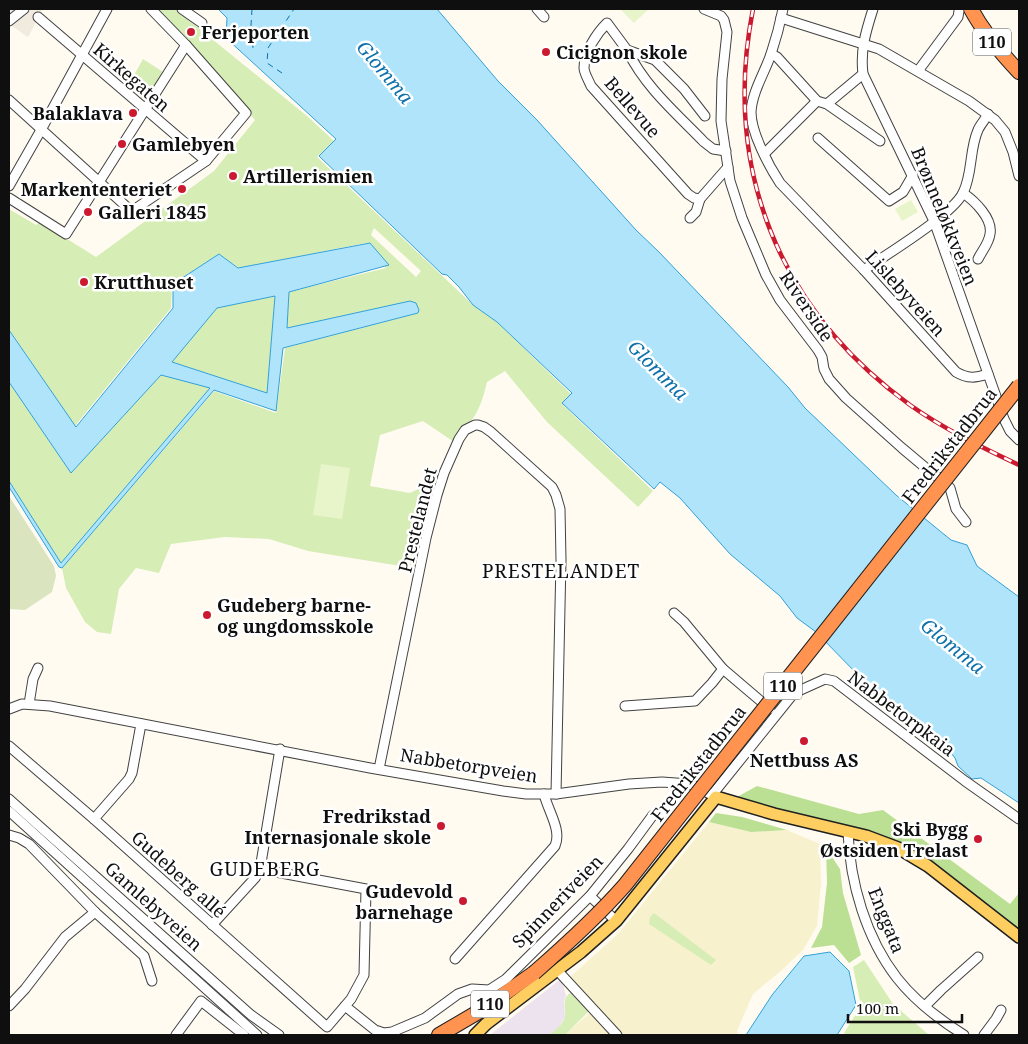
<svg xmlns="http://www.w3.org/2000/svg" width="1028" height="1044" font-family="'Noto Serif',serif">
<rect width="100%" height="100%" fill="#fffbf1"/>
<polygon fill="#ece3ee" points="563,977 562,980 566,996 564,1001 565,1017 559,1027 549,1035 536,1035 535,1034 526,1035 490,1035"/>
<polygon fill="#f8f1ce" points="709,822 751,832 787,830 820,844 821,883 817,926 803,950 782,970 753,994 737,1031 738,1035 565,1035 596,1007 570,977 618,934"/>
<g fill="#d7edb6" fill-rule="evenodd">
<path d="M 156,9 L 175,9 L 307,116 L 334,141 L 317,157 L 473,305 L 497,322 L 571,394 L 563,405 L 653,491 L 638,507 L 547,422 L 505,371 L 487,382 C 480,412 474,419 454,442 L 423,421 L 380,435 L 370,486 L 410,493 L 432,482 L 425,521 L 413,568 L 308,551 L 269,539 L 225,537 L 171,544 L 159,573 L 136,568 L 119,589 L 111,634 L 97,632 L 85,622 L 66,588 L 62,568 L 214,391 L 276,413 L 285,348 L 419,313 L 416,303 L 410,301 L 287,328 L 289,292 L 386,268 L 366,243 L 239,268 L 219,254 L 172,284 L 171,308 L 75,426 L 9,329 L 9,209 L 36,225 L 40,222 L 96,257 L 214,171 L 255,120 ZM 374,228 L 421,271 L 416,277 L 371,235 Z"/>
<polygon points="143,59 163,72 145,102 128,86"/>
<polygon points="275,296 267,393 172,362 217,308"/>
<polygon points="162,374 210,388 61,564 9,481 9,382 71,473"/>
<polygon points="654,913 716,960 711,965 649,924 650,917"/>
<polygon points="864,960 893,1004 929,1035 847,1035 844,1033 861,1006 853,967"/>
<path d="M 571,992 L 589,1011 L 565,1035 L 549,1035 C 555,1030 563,1025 565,1016 C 566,1006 561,1000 571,992 Z"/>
</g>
<g fill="#bbe094">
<polygon points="757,786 859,814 883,810 1010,904 1019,893 1019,933 895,842 871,831 786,812 737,797"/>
<polygon points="716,813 742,817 787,830 751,832 709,822"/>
<polygon points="826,848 840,869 843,893 861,955 849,963 834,945 811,948 822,927 827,883"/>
</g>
<polygon fill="#dae4bf" points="9,496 54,566 56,576 52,592 25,610 9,609"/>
<g fill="#e8f4c9">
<polygon points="620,9 649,9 634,23"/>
<polygon points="911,200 918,212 902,221 895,209"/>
<polygon points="321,464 350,468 342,519 313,515"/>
</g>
<polygon fill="#f1eade" points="9,9 43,9 28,37 9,24"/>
<g fill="#b0e4fb" stroke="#31a1d9" fill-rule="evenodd">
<polygon points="218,9 437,9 498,81 537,120 636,230 659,252 788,387 805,408 896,495 951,540 967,545 977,566 1019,597 1019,803 981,778 972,779 958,766 955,758 938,737 922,723 900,712 861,678 816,632 797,618 780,596 730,554 680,498 660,482 654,489 562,403 572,393 497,322 473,305 459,287 447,275 442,274 319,156 336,139 226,38 227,18"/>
<path d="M 370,243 L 389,265 L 289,292 L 287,328 L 410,301 L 416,303 L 419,310 L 418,313 L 283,348 L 276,411 L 214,390 L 62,568 L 59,567 L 9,487 L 9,481 L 61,563 L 210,388 L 161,375 L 71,473 L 9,382 L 9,330 L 76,427 L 173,308 L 173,284 L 219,254 L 238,268 ZM 275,296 L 267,393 L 172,362 L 217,308 Z"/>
<polygon points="830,952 849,971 856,1005 837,1035 746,1035 772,995 804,956"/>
</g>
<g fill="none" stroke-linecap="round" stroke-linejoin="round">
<g stroke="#0d71ac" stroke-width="1" stroke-dasharray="6 5" stroke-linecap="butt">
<polyline points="252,9 251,25 253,48"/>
<polyline points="282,73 267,63 268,48 294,9"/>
</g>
<g stroke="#424242" stroke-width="11">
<g id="minor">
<polyline points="182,9 202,23"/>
<polyline points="537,9 544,17"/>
<polyline points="704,9 721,16 724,20 727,32 722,79 721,121 730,181 742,218 766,275 780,300 818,350 822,357 824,369 829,379 846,398 902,448 933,474 944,481 950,488 956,509 966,522"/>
<path d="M 783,9 C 780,24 776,39 771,54 C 765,72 752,92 751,112 C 751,133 769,166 780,183 L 864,270 L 956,372 C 968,379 975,378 988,374"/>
<path d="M 873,9 C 866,31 860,50 863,74 L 934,221 L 1004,419 L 1010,431 L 1019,440"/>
<polyline points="38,17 206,161"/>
<polyline points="781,18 879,49 969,101 995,120 1005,132 1013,152 1019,176"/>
<polyline points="9,21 24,9"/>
<path d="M 627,50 C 646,88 675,112 704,142 L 713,149 L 726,151"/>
<polyline points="771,54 777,57 817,101 827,104"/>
<polyline points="918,71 958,17 959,11"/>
<polyline points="863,74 827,104 880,141"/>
<polyline points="9,100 129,209 135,209 206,161 246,113 186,45 151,9"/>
<polyline points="818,138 889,201 903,192 913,175"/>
<polyline points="765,153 817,101"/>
<polyline points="9,186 41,130 107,9"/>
<path d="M 963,193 C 975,201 993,219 990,234 C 989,243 982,251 978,259"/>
<polyline points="9,198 66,234 186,45"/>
<path d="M 700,199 L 694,198 L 688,194 L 591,86 C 589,81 584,73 584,68 C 584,52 597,33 607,23 L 627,50 L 655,60 L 684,89 L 705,116"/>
<polyline points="690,218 696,212 700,199 728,167"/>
<path d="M 864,270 C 887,254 952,215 963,193 C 973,173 969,150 978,130 C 980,125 985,120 988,114"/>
<polyline points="674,613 684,622 723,669 770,709"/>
<polyline points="29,704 33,679 38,668"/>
<polyline points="625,706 695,701 712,683 723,669"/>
<polyline points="9,709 22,704 50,706 370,768 503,791 526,794 556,794 629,784 662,782 690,784 716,797"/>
<polyline points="9,746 94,819 327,1027 351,999 364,975 366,889 260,869"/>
<polyline points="379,769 426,538 437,495 444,473 459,439 465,430 475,425 478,425 484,427 491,432 552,487 556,495 560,509 561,560 556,794"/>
<polyline points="712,795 794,693 825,679 834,681 965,781 1019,819"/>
<polyline points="9,799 251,1015 279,1035"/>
<polyline points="9,811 257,1035"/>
<polyline points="94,819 129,779 132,773 141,724"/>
<path d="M 848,832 C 850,883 866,938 897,978 C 915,1001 940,1020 964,1035"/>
<polyline points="9,835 19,838 29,844 95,912 144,956 152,981"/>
<polyline points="590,896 616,921"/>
<polyline points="212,925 255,878 260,869 280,749"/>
<path d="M 455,959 L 555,846 C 562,830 548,811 544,794"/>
<polyline points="557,970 617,1035"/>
<polyline points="9,1006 25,989 65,937 95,912"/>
<polyline points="345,1006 375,1030 384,1033 392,1032 425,1018 458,994 472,989 489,990 506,979 590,896 628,849 653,815"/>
<polyline points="925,1006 941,990 978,957"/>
<polyline points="176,1035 201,1001 244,1035"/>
<polyline points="984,1035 996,1019 1001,1010"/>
</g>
</g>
<g stroke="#202020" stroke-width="14">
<polyline id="major" points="475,1035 486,1024 581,952 616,921 716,797 774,814 866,836 898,848 928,866 1019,937"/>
</g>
<g stroke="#202020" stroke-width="16">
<g id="highway">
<path d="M 971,9 C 984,33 1000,52 1019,72"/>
<polyline points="439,1035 480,1011 534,973"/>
</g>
</g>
<use href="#minor" stroke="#fff" stroke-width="9"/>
<use href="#major" stroke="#ffce61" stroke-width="11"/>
<use href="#highway" stroke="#ff934f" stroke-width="14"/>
<g stroke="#cb1a2f" stroke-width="4.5">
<path id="rail" d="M 753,9 C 722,168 778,309 910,405 C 944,429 981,447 1019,465"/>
</g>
<use href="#rail" stroke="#fff" stroke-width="2.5" stroke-dasharray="8" stroke-linecap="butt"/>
<g stroke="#202020" stroke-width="16" stroke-linecap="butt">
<path id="highway-bridge" d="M 534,973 C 566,945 597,917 625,885 L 1019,386"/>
</g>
<use href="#highway-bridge" stroke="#ff934f" stroke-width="14"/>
</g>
<g fill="#cb1a2f" stroke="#fff" stroke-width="2">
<circle cx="191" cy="32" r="5"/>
<circle cx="546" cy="52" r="5"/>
<circle cx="133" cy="113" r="5"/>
<circle cx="122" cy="144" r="5"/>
<circle cx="233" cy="176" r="5"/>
<circle cx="182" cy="189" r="5"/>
<circle cx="88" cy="212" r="5"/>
<circle cx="84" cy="282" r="5"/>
<circle cx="207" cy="615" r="5"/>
<circle cx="804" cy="741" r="5"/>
<circle cx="441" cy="826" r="5"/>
<circle cx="978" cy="839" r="5"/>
<circle cx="463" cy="901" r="5"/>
</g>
<g text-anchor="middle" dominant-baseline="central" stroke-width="5" stroke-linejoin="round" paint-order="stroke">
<g fill="#fff" stroke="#575757" stroke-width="1">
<rect x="973" y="28.5" width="38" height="27" rx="4"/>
<rect x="764" y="672.5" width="38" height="27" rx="4"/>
<rect x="471" y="990.5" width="38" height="27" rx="4"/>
</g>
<g font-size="16" font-weight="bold" fill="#0f0f0f">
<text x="992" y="42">110</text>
<text x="783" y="686">110</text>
<text x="490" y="1004">110</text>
</g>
<g font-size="18" font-weight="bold" fill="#0f0f0f" stroke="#fff" text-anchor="start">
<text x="201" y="32">Ferjeporten</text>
<text x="556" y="52">Cicignon skole</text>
<text x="123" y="113" text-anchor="end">Balaklava</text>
<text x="132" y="144">Gamlebyen</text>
<text x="243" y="176">Artillerismien</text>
<text x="172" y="189" text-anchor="end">Markententeriet</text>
<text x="98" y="212">Galleri 1845</text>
<text x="94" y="282">Krutthuset</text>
<text x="217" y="605">Gudeberg barne-<tspan x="217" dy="21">og ungdomsskole</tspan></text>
<text x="804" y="760" text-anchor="middle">Nettbuss AS</text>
<text x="431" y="816" text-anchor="end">Fredrikstad<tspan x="431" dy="21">Internasjonale skole</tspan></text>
<text x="968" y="829" text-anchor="end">Ski Bygg<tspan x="968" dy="21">Østsiden Trelast</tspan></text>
<text x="453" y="891" text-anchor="end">Gudevold<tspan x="453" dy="21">barnehage</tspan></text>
</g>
<g font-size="18" fill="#0f0f0f" stroke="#fff">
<text transform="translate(132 77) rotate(41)">Kirkegaten</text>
<text transform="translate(633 107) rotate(49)">Bellevue</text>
<text transform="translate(945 216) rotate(68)">Brønneløkkveien</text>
<text transform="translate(906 293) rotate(48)">Lislebyveien</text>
<text transform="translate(807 306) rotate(56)">Riverside</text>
<text transform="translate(949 445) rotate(-52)">Fredrikstadbrua</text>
<text transform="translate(417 520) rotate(-76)">Prestelandet</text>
<text transform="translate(902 713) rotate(37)">Nabbetorpkaia</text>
<text transform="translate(698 763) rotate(-52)">Fredrikstadbrua</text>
<text transform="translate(469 765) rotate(9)">Nabbetorpveien</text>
<text transform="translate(179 874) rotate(42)">Gudeberg allé</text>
<text transform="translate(557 901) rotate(-46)">Spinneriveien</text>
<text transform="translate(154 906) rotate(42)">Gamlebyveien</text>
<text transform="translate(887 920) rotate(68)">Enggata</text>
</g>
<g font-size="19" font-style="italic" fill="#0d71ac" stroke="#fff">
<text transform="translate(385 72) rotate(50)">Glomma</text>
<text transform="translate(658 370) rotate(45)">Glomma</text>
<text transform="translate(953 646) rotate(39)">Glomma</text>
</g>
<g font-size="19" letter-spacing="1" fill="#0f0f0f" stroke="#fff">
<text x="561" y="571">PRESTELANDET</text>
<text x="265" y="869">GUDEBERG</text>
</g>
</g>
<rect width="1028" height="1044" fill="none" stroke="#0f0f0f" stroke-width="20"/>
<path d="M848 1014v8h114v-8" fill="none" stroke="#0f0f0f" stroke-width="2.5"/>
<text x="856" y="1014" font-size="15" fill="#0f0f0f" stroke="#ffffff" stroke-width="4" paint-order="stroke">100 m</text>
</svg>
